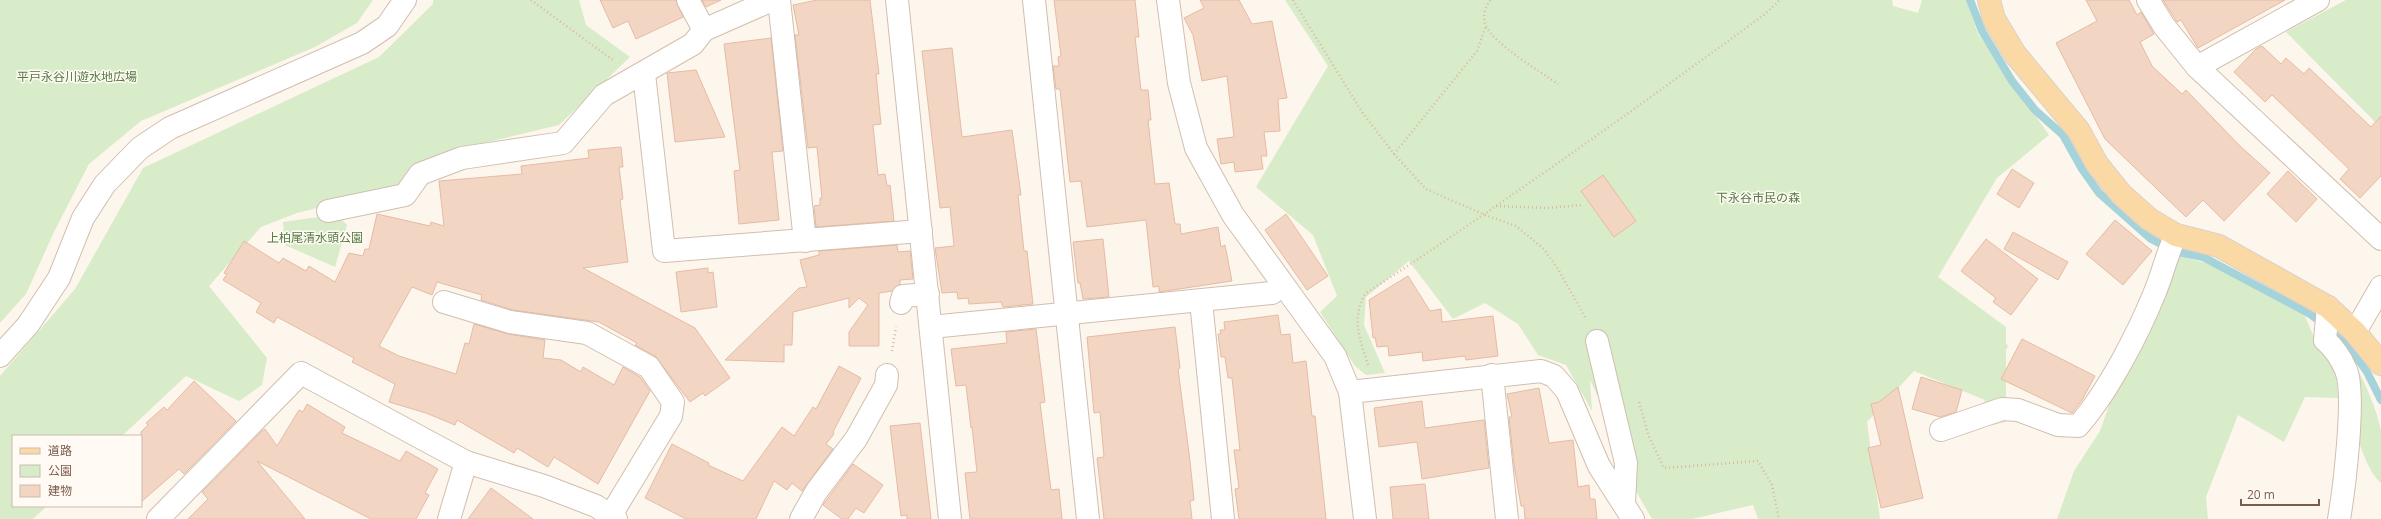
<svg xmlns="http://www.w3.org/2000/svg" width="2381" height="519" font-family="'Open Sans','Noto Sans JP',sans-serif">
<rect width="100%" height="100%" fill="#fdf6ec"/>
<g fill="#d8ecc9">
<polygon points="0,0 373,0 357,23 315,47 141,121 89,164 54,232 26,294 0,323"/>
<polygon points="433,0 579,0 586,25 630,57 559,125 450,151 414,164 398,188 297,213 261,227 209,286 267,358 262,385 239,401 186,376 122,436 13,436 13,506 47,506 33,519 0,519 0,376 75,289 143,168 379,57 433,4"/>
<polygon points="1285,0 1892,0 1893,6 1918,13 1922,0 1966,0 1978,34 2049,135 1997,178 1938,277 2006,327 2006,343 2008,346 2006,350 2006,422 1974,429 1985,400 1914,371 1867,422 1880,519 1758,519 1753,505 1692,519 1652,519 1621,465 1622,448 1590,380 1592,411 1566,365 1538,355 1518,324 1485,303 1453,319 1409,261 1366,297 1364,325 1385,373 1366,375 1355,366 1320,312 1337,296 1313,235 1256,187 1328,66"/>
<polygon points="2346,0 2381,0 2381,128 2286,32"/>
<polygon points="325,216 340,218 347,225 335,267 285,245 283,222"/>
<polygon points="2176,256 2207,263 2305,316 2316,342 2336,371 2338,398 2305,397 2284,442 2238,415 2206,497 2208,519 2057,519 2074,471 2100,431 2113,394"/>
<path d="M 2333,335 C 2353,351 2376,405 2381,430 C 2381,447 2381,466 2381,483 C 2356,461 2342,370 2333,335 Z"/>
</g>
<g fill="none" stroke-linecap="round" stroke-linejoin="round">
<polyline stroke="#a5d3da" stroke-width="8" points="1970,0 1982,31 2012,81 2035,110 2063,135 2082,169 2099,193 2151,239 2177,252 2203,257 2310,314 2344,339 2367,372 2381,400"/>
</g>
<g fill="#f3d5c3" stroke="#e6bba3">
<polygon points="600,0 676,0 683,17 636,39 628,21 613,28"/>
<polygon points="702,0 721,0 706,7"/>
<polygon points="817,0 870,0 879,74 876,74 881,124 873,125 878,175 885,174 887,186 890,185 894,221 816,227 814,206 820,205 820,198 822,198 817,147 808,148 795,35 799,35 793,5"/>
<polygon points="1054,0 1135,0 1139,37 1135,37 1141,90 1148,90 1151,120 1148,120 1155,184 1169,183 1175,224 1180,224 1181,234 1218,227 1221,247 1225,245 1232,281 1159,292 1159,286 1153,287 1146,220 1087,227 1081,181 1070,182 1060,89 1056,89 1053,66 1059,66 1058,57 1061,56"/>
<polygon points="1200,0 1239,0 1252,24 1272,21 1287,98 1278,99 1280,131 1264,132 1267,156 1261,156 1263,169 1235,172 1234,162 1221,164 1217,139 1234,137 1227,76 1202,81 1193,35 1184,18 1204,8"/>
<polygon points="2086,0 2129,0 2137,15 2141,12 2154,34 2140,42 2152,66 2182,94 2186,90 2240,146 2270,173 2224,221 2203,200 2186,217 2105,139 2056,43 2097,21"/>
<polygon points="2163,0 2285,0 2198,48 2181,20 2177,22"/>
<polygon points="771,38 783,151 772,152 779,220 739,224 734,171 740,170 724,44"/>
<polygon points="2262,46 2281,64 2286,58 2304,74 2309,68 2371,127 2381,116 2381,176 2360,198 2340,179 2349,169 2272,95 2265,102 2234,72 2256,49"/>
<polygon points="952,48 962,137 1012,130 1021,195 1018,195 1024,251 1027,251 1033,304 1003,307 1001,302 969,304 968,298 958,299 957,292 942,293 935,248 954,246 950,207 940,208 922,51"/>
<polygon points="696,70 725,137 675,142 667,73"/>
<polygon points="621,147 623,167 619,167 623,199 620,200 628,262 583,268 695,328 730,378 705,396 703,393 690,402 655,356 635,345 637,343 599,322 513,310 481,300 482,295 437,282 432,295 412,287 379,346 399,356 456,374 465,343 469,344 474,324 508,334 545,340 543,358 561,360 581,372 583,367 614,385 623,367 640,377 650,391 598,484 554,457 548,467 517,448 514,453 457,420 455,425 426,413 389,402 395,384 352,362 354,358 277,317 274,323 256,312 261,303 223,280 227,274 224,273 244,241 279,263 283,258 306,271 309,266 335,282 349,253 363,256 365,249 369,249 377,214 430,226 431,222 444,226 439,181 522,174 521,166 589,158 588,150"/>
<polygon points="2012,169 2034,183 2019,208 1997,194"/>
<polygon points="2288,171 2317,199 2296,222 2267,194"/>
<polygon points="1603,175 1636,221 1614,237 1581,191"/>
<polygon points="1286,214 1328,276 1307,290 1265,230"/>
<polygon points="2115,220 2152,251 2123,285 2086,254"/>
<polygon points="2013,232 2068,262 2058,280 2004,249"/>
<polygon points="1103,239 1109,297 1083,299 1080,283 1078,283 1073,242"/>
<polygon points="1986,239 2038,279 2011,315 1993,302 1996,298 1961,271"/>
<polygon points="897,245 898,252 910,251 913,279 900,280 900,284 892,291 879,293 879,346 849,346 849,332 868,305 859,298 849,308 849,298 793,312 792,345 784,345 784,362 725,360 799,288 807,287 800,260 819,255 819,251"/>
<polygon points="708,268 708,273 713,272 717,307 681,312 676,272"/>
<polygon points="1408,276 1430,311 1441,309 1442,322 1493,316 1498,356 1466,360 1465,356 1423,361 1422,352 1389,356 1388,346 1377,347 1375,337 1373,338 1369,300"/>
<polygon points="1278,315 1281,335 1290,334 1293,363 1306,361 1312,416 1315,416 1326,519 1239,519 1235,489 1239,488 1234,450 1240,450 1232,378 1228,378 1225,357 1221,357 1218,334 1221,334 1220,330 1225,330 1224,322"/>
<polygon points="1175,327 1180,368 1178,369 1190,461 1194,500 1190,501 1192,519 1104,519 1097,458 1104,457 1100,412 1094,413 1087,337"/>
<polygon points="1036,329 1045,402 1040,403 1051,490 1059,489 1062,519 970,519 965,473 977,472 972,427 971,428 966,385 956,386 951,349 1007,343 1006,332"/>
<polygon points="2022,339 2095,376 2082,400 2072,413 2001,379"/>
<polygon points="839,366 861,378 833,432 834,434 826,444 833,449 802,491 792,483 787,490 774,481 756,519 686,519 645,498 672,444 709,463 708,465 743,481 782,427 794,436 813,407 816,409"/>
<polygon points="1921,377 1962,390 1956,412 1940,417 1912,409"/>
<polygon points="194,381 236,421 184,474 179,469 141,502 141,432 148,425 146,423 164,407 167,410"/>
<polygon points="1898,387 1923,498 1881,508 1868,448 1881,445 1871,404 1879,402"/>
<polygon points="1539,388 1549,443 1573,440 1578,487 1589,485 1590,499 1595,499 1597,519 1525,519 1524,506 1521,506 1514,465 1509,417 1512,417 1507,394"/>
<polygon points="1422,401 1425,428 1484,420 1489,468 1422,479 1417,442 1379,447 1374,408"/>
<polygon points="307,404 345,427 342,433 400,461 406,451 438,469 425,493 429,495 416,519 371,519 257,461 305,519 188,519 208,499 202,492 261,432 265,429 277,446 299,410 303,412"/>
<polygon points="920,423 931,519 907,519 907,515 901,516 890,426"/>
<polygon points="853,464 883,485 864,513 856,508 848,519 842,519 823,505"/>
<polygon points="1425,484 1429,519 1393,519 1390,487"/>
<polygon points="491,488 533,519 468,519"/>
</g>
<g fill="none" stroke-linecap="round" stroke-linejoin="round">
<g stroke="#d1beb0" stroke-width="24">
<g id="minor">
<polyline points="688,0 704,30"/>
<polyline points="779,0 805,241"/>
<polyline points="897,0 950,519"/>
<polyline points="1034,0 1088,519"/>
<polyline points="1168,0 1179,83 1196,148 1233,215 1335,356 1350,392 1365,519"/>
<polyline points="2148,0 2164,26 2197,67"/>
<polyline points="2318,0 2197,67 2381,239"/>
<polyline points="644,74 664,251 921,231"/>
<polyline points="328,211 405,195 420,174 462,158 563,143 604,95 693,44 704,30 772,0"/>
<polyline points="1201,301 1223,519"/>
<polyline points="444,302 510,322 587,333 649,367 673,402 671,416 611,515"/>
<polyline points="901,303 903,296 928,294"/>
<path d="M 2328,307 L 2325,340 C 2334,348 2341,358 2346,370 C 2356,394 2344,490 2339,519"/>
<polyline points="931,327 1272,293 1282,284"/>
<polyline points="2355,332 2381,287"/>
<polyline points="1597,341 1626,463 1624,504"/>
<polyline points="0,356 28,325 59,278 83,218 105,184 140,148 170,128 362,43 387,26 405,0"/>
<polyline points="1492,375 1507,519"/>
<polyline points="1350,392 1541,371 1554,376 1567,391 1599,466 1633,519"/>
<path d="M 1941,430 L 2002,409 L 2018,410 L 2058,425 L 2078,426 C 2108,392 2138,334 2155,292 C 2163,273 2167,253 2176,235"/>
<polyline points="158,519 301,373 466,462 544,486 596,506 616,519"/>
<polyline points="449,519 466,462"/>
<polyline points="801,519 816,492 856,439 886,385 887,375"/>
</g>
</g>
<g stroke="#dad1cd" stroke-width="24">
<polyline id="major" points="1989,0 1994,19 2015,54 2079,131 2097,164 2121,194 2149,219 2176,235 2219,246 2328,307 2355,332 2381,364"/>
</g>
<g stroke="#d9b8a5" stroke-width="2.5" stroke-dasharray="1 3" stroke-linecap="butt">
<polyline points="531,0 614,61"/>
<polyline points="1293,0 1362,112 1394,154 1426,189 1485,215 1516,226 1544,249 1558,269 1586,319"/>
<path d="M 1490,0 C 1485,8 1482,17 1486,26 C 1494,44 1541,72 1558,84"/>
<polyline points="1394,154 1477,51 1486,26"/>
<polyline points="1496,206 1547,208 1583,205"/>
<polyline points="892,351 896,327"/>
<path d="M 1368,365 C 1360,339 1351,320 1365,294 C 1501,205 1634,110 1765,14 L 1780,0"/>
<polyline points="1639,402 1649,437 1664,468 1758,461 1772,485 1779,519"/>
</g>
<use href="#minor" stroke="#fff" stroke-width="22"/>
<use href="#major" stroke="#fbd9a5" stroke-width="22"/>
</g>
<g text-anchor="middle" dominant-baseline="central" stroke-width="3" stroke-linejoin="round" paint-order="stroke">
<g font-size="12" fill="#537a41" stroke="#fffaf3">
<text x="77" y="76">平戸永谷川遊水地広場</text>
<text x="1758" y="197">下永谷市民の森</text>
<text x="315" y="237">上柏尾清水頭公園</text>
</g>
</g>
<rect x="12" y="435" width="130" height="72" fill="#fffaf3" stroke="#cabbb1"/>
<rect x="20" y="448" width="20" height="6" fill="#fbd9a5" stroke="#cabbb1"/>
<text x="48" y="455" font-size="12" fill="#7a5c4d">道路</text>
<rect x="20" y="465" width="20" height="12" fill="#d8ecc9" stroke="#cabbb1"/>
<text x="48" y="475" font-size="12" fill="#7a5c4d">公園</text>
<rect x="20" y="485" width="20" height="12" fill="#f3d5c3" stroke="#cabbb1"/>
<text x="48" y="495" font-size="12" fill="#7a5c4d">建物</text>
<path d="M2241 499v6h78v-6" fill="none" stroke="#7a5c4d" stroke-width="2"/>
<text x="2247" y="499" font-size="12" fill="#7a5c4d" stroke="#fffaf3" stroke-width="3" paint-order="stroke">20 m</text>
</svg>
